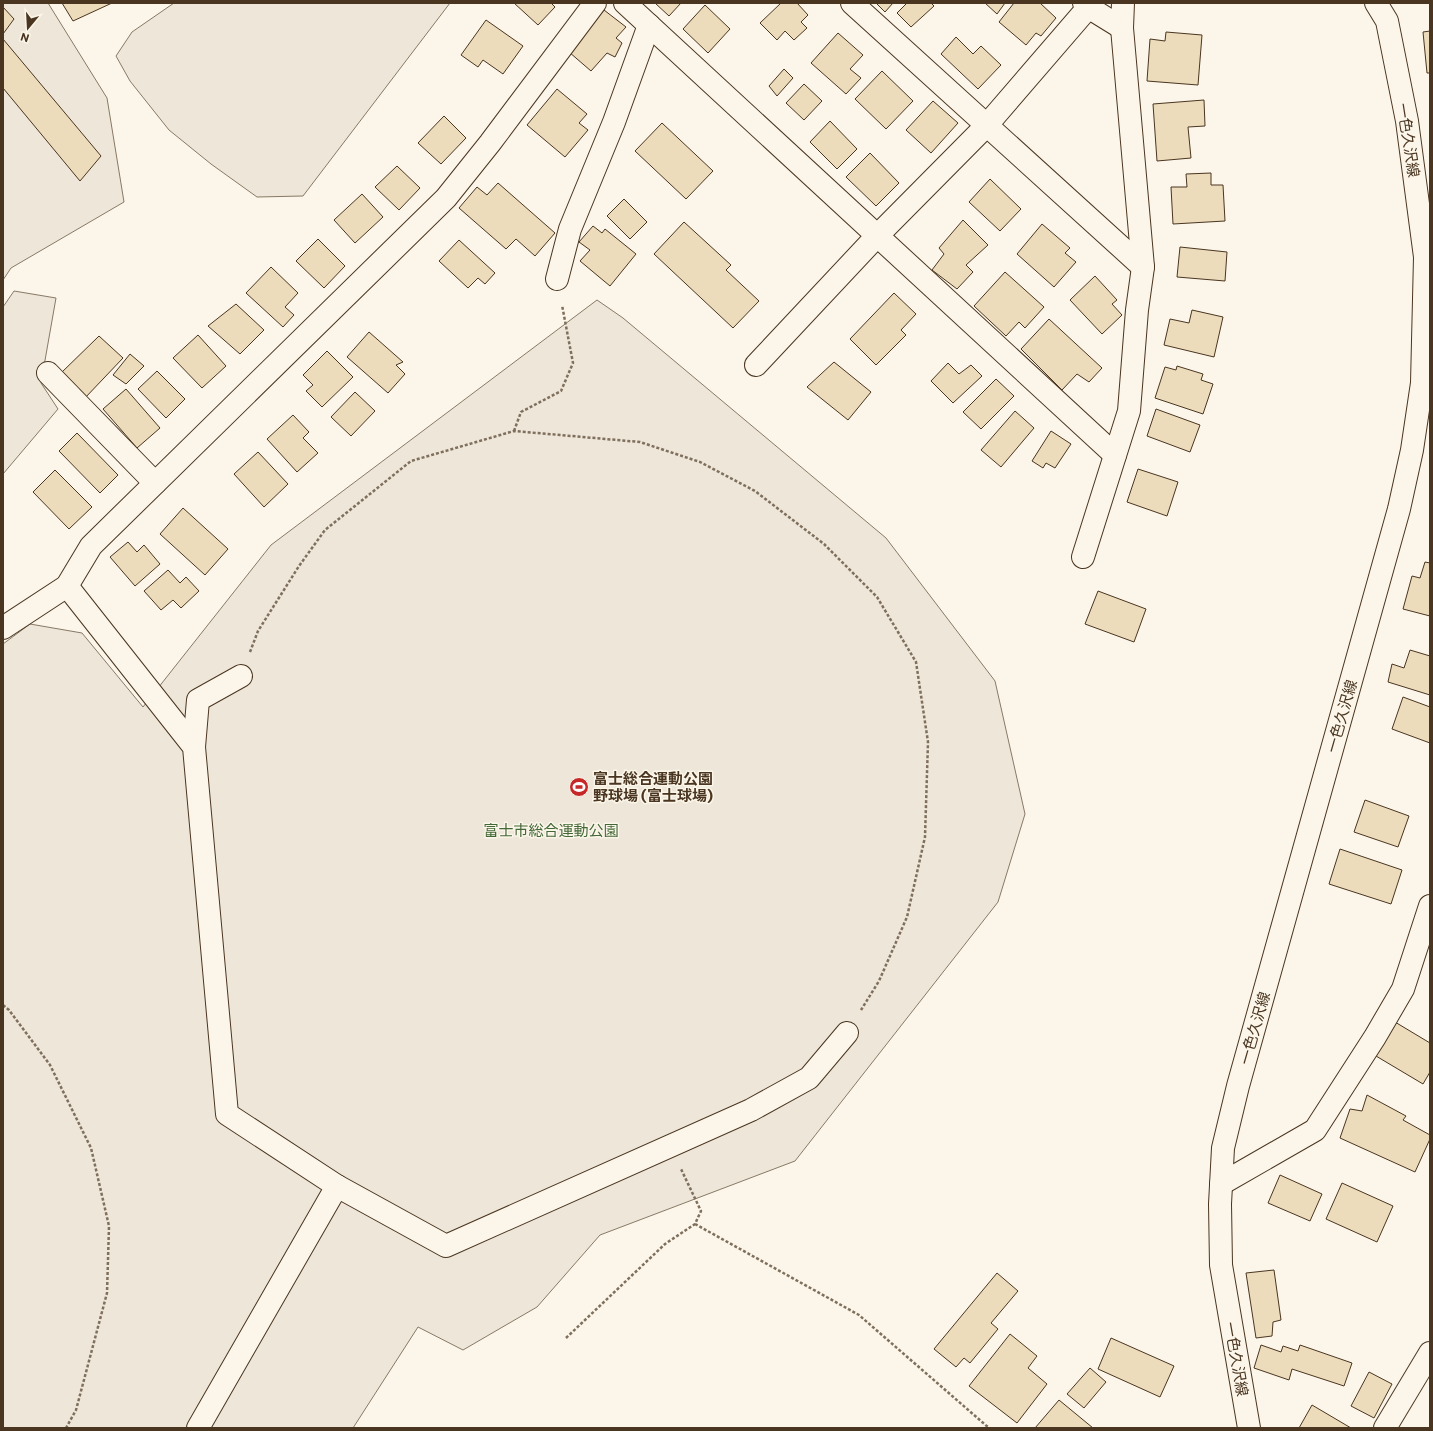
<svg xmlns="http://www.w3.org/2000/svg" width="1433" height="1431" font-family="Commissioner,'Noto Sans JP',sans-serif">
<rect width="100%" height="100%" fill="#fbf6e9"/>
<g fill="#ede6d9" stroke="#887966">
<polygon points="3,3 48,3 107,98 124,202 11,268 3,280"/>
<polygon points="174,3 450,3 303,196 257,197 211,164 169,130 130,81 116,56 132,32"/>
<polygon points="14,291 56,298 41,383 58,409 3,474 3,307"/>
<polygon points="597,300 623,318 886,538 995,681 1025,814 998,902 795,1161 600,1235 537,1307 463,1350 418,1327 353,1428 3,1428 3,644 30,624 82,633 143,707 271,545"/>
</g>
<g fill="#ecdcbc" stroke="#4a3520">
<polygon points="62,3 112,3 73,21"/>
<polygon points="514,3 551,3 555,7 538,25"/>
<polygon points="655,3 681,3 669,16"/>
<polygon points="781,3 797,3 808,15 801,22 807,28 794,40 785,31 777,40 760,23"/>
<polygon points="876,3 893,3 885,12"/>
<polygon points="907,3 931,3 934,6 911,27 897,13"/>
<polygon points="985,3 1005,3 997,14"/>
<polygon points="1014,3 1040,3 1056,18 1041,36 1036,33 1026,45 999,22"/>
<polygon points="705,5 730,29 708,53 683,29"/>
<polygon points="3,7 14,19 3,34"/>
<polygon points="604,10 626,27 616,38 622,43 615,57 607,53 591,71 569,52"/>
<polygon points="486,20 523,46 503,74 483,60 478,67 461,55"/>
<polygon points="1430,31 1430,73 1427,73 1423,32"/>
<polygon points="1166,32 1202,35 1198,85 1147,81 1150,39 1165,41"/>
<polygon points="838,33 863,55 850,69 861,78 846,94 811,63"/>
<polygon points="956,37 973,54 981,46 1001,65 978,89 941,54"/>
<polygon points="3,39 101,156 80,181 3,88"/>
<polygon points="784,69 793,78 777,96 769,86"/>
<polygon points="882,71 913,101 886,129 855,99"/>
<polygon points="804,84 822,101 804,120 786,103"/>
<polygon points="557,89 587,114 579,123 588,130 565,157 527,125"/>
<polygon points="1204,100 1205,126 1188,127 1191,158 1157,161 1153,104"/>
<polygon points="933,101 958,123 931,153 906,130"/>
<polygon points="444,116 466,138 441,164 418,143"/>
<polygon points="830,121 857,149 837,169 810,142"/>
<polygon points="662,123 713,171 686,199 635,151"/>
<polygon points="870,153 899,183 876,206 846,177"/>
<polygon points="397,166 420,188 399,210 375,187"/>
<polygon points="1211,173 1211,185 1223,185 1225,221 1173,224 1171,187 1187,187 1186,174"/>
<polygon points="990,179 1021,209 1000,231 969,202"/>
<polygon points="498,183 555,233 535,256 516,239 506,249 459,208 477,187 487,195"/>
<polygon points="362,194 383,217 355,243 334,220"/>
<polygon points="624,199 647,222 630,239 607,216"/>
<polygon points="963,220 988,245 966,265 973,272 957,289 932,270 944,254 939,248"/>
<polygon points="684,222 731,265 726,270 759,301 733,328 654,254"/>
<polygon points="1042,224 1070,248 1065,253 1076,262 1054,287 1017,254"/>
<polygon points="593,226 602,233 605,229 636,254 610,286 580,261 590,250 579,242"/>
<polygon points="318,239 345,266 324,288 296,261"/>
<polygon points="459,240 495,273 485,284 478,278 468,288 439,261"/>
<polygon points="1180,247 1227,252 1225,281 1177,277"/>
<polygon points="271,267 298,293 285,307 294,315 283,327 246,293"/>
<polygon points="1005,272 1044,307 1025,328 1019,322 1006,336 974,306"/>
<polygon points="1095,276 1117,300 1112,304 1122,315 1102,334 1070,300"/>
<polygon points="894,293 916,314 901,330 906,335 876,365 850,339"/>
<polygon points="236,304 264,330 240,354 208,326"/>
<polygon points="1192,310 1223,317 1214,357 1164,345 1170,319 1189,323"/>
<polygon points="1049,319 1102,368 1089,382 1077,374 1062,390 1021,349"/>
<polygon points="369,332 403,362 396,365 405,374 388,393 347,357"/>
<polygon points="198,335 226,366 202,388 173,358"/>
<polygon points="99,336 123,358 84,399 60,374"/>
<polygon points="327,351 353,377 322,407 306,391 313,385 303,375"/>
<polygon points="130,354 144,366 126,384 113,375"/>
<polygon points="834,362 871,392 848,420 807,387"/>
<polygon points="948,363 959,374 971,365 982,376 953,403 931,381"/>
<polygon points="1177,366 1203,374 1201,380 1213,384 1203,414 1155,398 1165,367 1176,370"/>
<polygon points="157,371 185,399 166,418 138,389"/>
<polygon points="996,379 1014,396 981,429 963,412"/>
<polygon points="126,389 160,428 137,448 103,409"/>
<polygon points="355,392 375,411 351,436 331,417"/>
<polygon points="1156,409 1200,425 1190,452 1147,436"/>
<polygon points="1015,411 1034,428 1001,467 981,450"/>
<polygon points="293,415 309,432 303,438 318,453 297,472 267,439"/>
<polygon points="1051,431 1071,444 1055,468 1046,463 1043,468 1032,461"/>
<polygon points="77,433 118,475 100,493 59,451"/>
<polygon points="258,452 288,484 264,507 234,474"/>
<polygon points="1138,469 1178,482 1167,516 1127,502"/>
<polygon points="55,470 92,507 69,529 33,492"/>
<polygon points="183,508 228,549 205,575 160,534"/>
<polygon points="128,542 137,552 144,545 160,564 135,586 110,557"/>
<polygon points="1425,562 1430,563 1430,616 1403,609 1412,576 1420,578"/>
<polygon points="168,570 180,583 186,577 199,591 181,608 173,600 161,610 144,591"/>
<polygon points="1098,591 1146,609 1134,642 1085,624"/>
<polygon points="1410,650 1430,656 1430,695 1388,682 1392,664 1404,668"/>
<polygon points="1403,697 1430,707 1430,743 1392,729"/>
<polygon points="1365,800 1409,816 1398,847 1354,832"/>
<polygon points="1340,849 1402,870 1391,904 1329,884"/>
<polygon points="1395,1022 1430,1043 1430,1072 1423,1084 1376,1056"/>
<polygon points="1367,1095 1406,1116 1403,1120 1430,1135 1430,1139 1415,1172 1340,1138 1350,1109 1362,1111"/>
<polygon points="1280,1175 1322,1194 1310,1221 1268,1203"/>
<polygon points="1342,1183 1393,1206 1377,1242 1326,1219"/>
<polygon points="1274,1270 1281,1320 1273,1322 1272,1336 1256,1338 1246,1273"/>
<polygon points="997,1273 1018,1291 991,1323 998,1329 970,1363 964,1358 956,1367 934,1349"/>
<polygon points="1010,1334 1037,1356 1028,1368 1047,1384 1017,1423 969,1386"/>
<polygon points="1111,1338 1174,1366 1160,1397 1098,1369"/>
<polygon points="1261,1345 1281,1352 1283,1346 1298,1351 1300,1345 1352,1363 1344,1386 1292,1369 1289,1380 1254,1368"/>
<polygon points="1090,1368 1106,1382 1084,1408 1067,1394"/>
<polygon points="1369,1372 1392,1384 1374,1418 1351,1406"/>
<polygon points="1059,1400 1093,1428 1035,1428"/>
<polygon points="1312,1405 1351,1428 1299,1428"/>
</g>
<g fill="none" stroke-linecap="round" stroke-linejoin="round">
<g stroke="#4a3520" stroke-width="24">
<g id="minor">
<polyline points="625,3 1115,455"/>
<polyline points="852,3 1143,267"/>
<polyline points="1084,3 1088,7 1122,28"/>
<polyline points="557,279 570,229 614,122 649,25"/>
<polyline points="756,365 876,237 986,126 1092,3"/>
<polyline points="48,373 155,483"/>
<polyline points="1083,557 1129,411 1137,310 1143,267 1122,28 1123,3"/>
<polyline points="67,586 194,747 227,1114 337,1186 446,1246 751,1110 809,1078 847,1033"/>
<polyline points="3,628 67,586 91,546 446,198 490,143 595,3"/>
<polyline points="194,747 198,700 241,676"/>
<polyline points="1221,1184 1315,1130 1375,1037 1403,989 1430,906"/>
<polyline points="198,1428 337,1186"/>
<polyline points="1385,1428 1430,1353"/>
</g>
</g>
<g stroke="#4a3520" stroke-width="24">
<polyline id="major" points="1249,1428 1221,1265 1220,1204 1223,1148 1238,1086 1399,509 1412,450 1422,383 1425,257 1407,121 1387,21 1376,3"/>
</g>
<g stroke="#7f6f5c" stroke-width="2.5" stroke-dasharray="3 2" stroke-linecap="butt">
<polyline points="514,431 521,412 561,391 573,363 562,305"/>
<polyline points="250,652 258,631 299,566 325,530 411,461 514,431 640,442 700,462 755,491 824,544 877,597 916,662 928,742 925,837 907,917 879,981 861,1010"/>
<polyline points="3,1005 9,1010 50,1065 91,1148 109,1226 107,1293 76,1410 66,1428"/>
<polyline points="695,1224 859,1315 989,1428"/>
<polyline points="566,1338 665,1244 695,1224 701,1211 681,1169"/>
</g>
<use href="#minor" stroke="#fbf6e9" stroke-width="22"/>
<use href="#major" stroke="#fbf6e9" stroke-width="22"/>
</g>
<defs>
<g id="stadium-disc" transform="scale(1)"><circle r="9.5" fill="#c62828" stroke="#fbf6e9"/><path d="M0-5a6.5 5 0 1 0 0 10a6.5 5 0 1 0 0-10ZM-3.5-1.8h7v3.6h-7Z" fill="#fff"/></g>
</defs>
<g fill-rule="evenodd">
<use href="#stadium-disc" x="579" y="787"/>
</g>
<g text-anchor="middle" dominant-baseline="central" stroke-width="3" stroke-linejoin="round" paint-order="stroke">
<g font-size="15" fill="#4a3520" stroke="#fbf6e9">
<text transform="translate(1409 140) rotate(81)">一色久沢線</text>
<text transform="translate(1341 716) rotate(-74)">一色久沢線</text>
<text transform="translate(1254 1028) rotate(-74)">一色久沢線</text>
<text transform="translate(1237 1359) rotate(80)">一色久沢線</text>
</g>
<g font-size="15" font-weight="bold" fill="#4a3520" stroke="#fbf6e9" text-anchor="start">
<text x="593" y="778">富士総合運動公園<tspan x="593" dy="17">野球場 (富士球場)</tspan></text>
</g>
<g font-size="15" fill="#436837" stroke="#fbf6e9">
<text x="551" y="830">富士市総合運動公園</text>
</g>
</g>
<rect width="1433" height="1431" fill="none" stroke="#4a3520" stroke-width="8"/>
<g transform="translate(28 28) rotate(198)" stroke="#fbf6e9" stroke-width="3" paint-order="stroke">
<path d="M0-3L7 15L0 10L-7 15Z" fill="#4a3520"/>
<text y="-6" font-size="11" font-weight="bold" text-anchor="middle" fill="#4a3520">N</text>
</g>
</svg>
